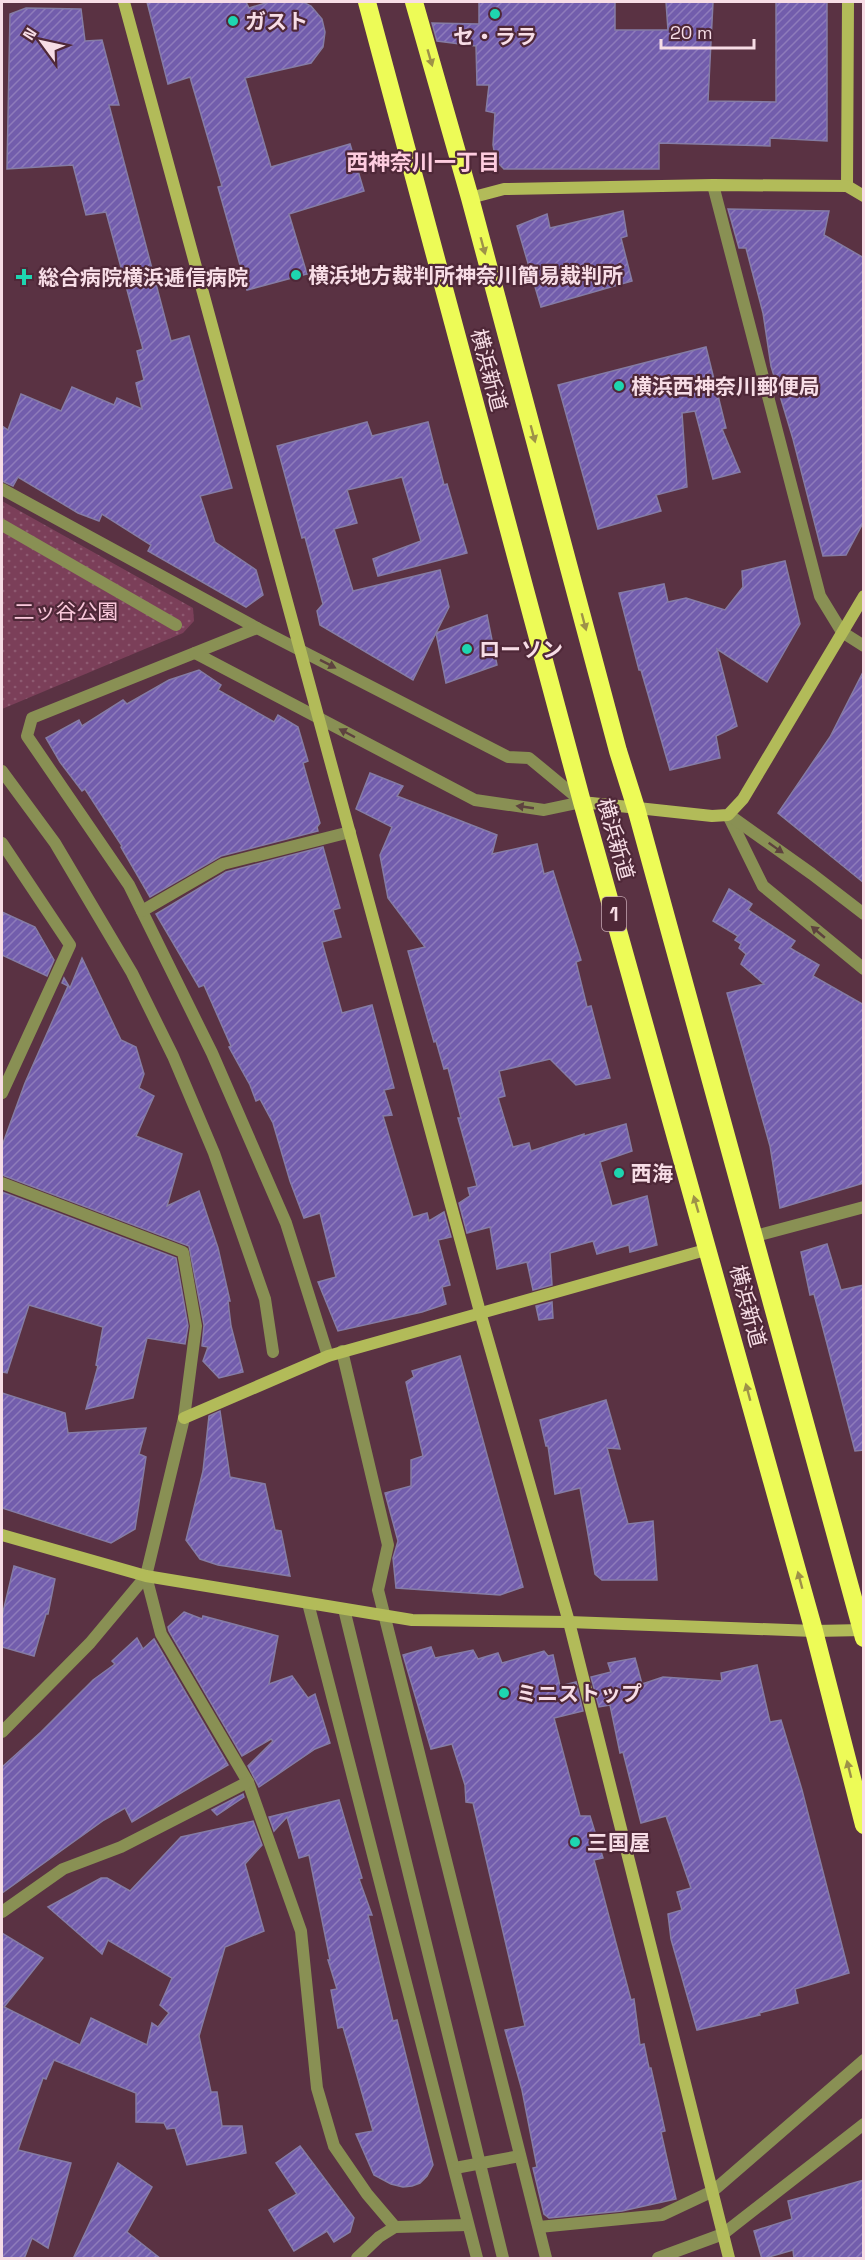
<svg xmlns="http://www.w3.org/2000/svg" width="865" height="2260" font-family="'Space Grotesk','Noto Sans JP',sans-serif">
<defs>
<pattern id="grass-dots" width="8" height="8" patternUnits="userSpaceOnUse" patternTransform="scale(1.5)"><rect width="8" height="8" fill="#7b3f59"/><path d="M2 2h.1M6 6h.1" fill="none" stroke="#8e5a71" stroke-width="1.8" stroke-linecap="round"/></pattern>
<pattern id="building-hatch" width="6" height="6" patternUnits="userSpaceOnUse" patternTransform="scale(1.5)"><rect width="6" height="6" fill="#725dac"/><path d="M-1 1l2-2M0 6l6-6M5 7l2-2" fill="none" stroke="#8e7bbb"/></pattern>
</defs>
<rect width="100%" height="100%" fill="#5a3243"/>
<polygon fill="url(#grass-dots)" points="2,501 193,608 194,621 183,633 2,709"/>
<g fill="url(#building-hatch)" stroke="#857ca5" stroke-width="1.5">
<polygon points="147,2 246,2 249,8 269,2 303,2 311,6 322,19 325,32 323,47 311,63 245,78 271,167 350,144 364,191 289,214 307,274 247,290 218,187 222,186 190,77 168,84"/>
<polygon points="479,2 615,2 615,30 668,30 666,2 713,2 708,101 776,102 776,2 827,2 827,141 770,138 770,146 659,143 659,169 504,169 496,161 493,145 495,113 486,111 489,85 477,85 476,46 437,41 432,23 479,24"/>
<polygon points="26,8 81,9 85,41 102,40 119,105 109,105 171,341 189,336 232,488 200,496 215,542 256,570 263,595 246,607 148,551 151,545 102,514 99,521 78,513 18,477 13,486 2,481 2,426 8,430 21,394 61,411 72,387 114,405 117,398 142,409 136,383 144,380 137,351 143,349 106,212 86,215 73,165 7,169 10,14"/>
<polygon points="728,209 829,211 824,235 864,258 864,521 846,555 823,556 793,439 771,366 763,313 746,248 739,248"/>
<polygon points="623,211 627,236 621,238 632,281 541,307 517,226 547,214 550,228"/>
<polygon points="706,347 726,428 722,429 740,472 713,479 695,411 682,413 687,487 656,495 661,511 598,529 558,385"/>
<polygon points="367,422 372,436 428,422 444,485 447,484 467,553 378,576 373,559 421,541 402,477 347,490 357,523 334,529 353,591 440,570 449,607 436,633 487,615 497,665 446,683 436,633 413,680 320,625 317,611 323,604 305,537 302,538 277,446"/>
<polygon points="785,561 800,624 767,682 717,649 737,726 716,736 720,758 670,770 641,670 639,670 619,593 664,584 668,602 686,598 725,610 743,587 742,571"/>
<polygon points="199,670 221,685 218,690 274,722 278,715 298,727 308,761 303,763 320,823 317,827 318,831 221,856 150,897 121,847 122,846 85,789 82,791 60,762 46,738 79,720 82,726 123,700 127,704 169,680"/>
<polygon points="864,670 864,883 778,813 830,737"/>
<polygon points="370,773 403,786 397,796 497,835 492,854 537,844 544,874 553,871 581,960 576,962 587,1007 591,1006 610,1078 576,1085 550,1059 499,1071 505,1096 498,1098 513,1147 529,1143 531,1151 584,1134 584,1136 626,1124 632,1151 600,1162 612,1206 647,1196 657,1245 630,1252 629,1245 597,1254 593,1241 550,1253 552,1285 533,1290 527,1262 497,1269 490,1227 467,1233 459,1203 470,1196 468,1188 477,1186 458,1118 461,1118 448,1068 444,1069 436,1041 434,1042 408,951 425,947 388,898 380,855 392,827 356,809"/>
<polygon points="323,847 340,908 333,910 341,937 322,942 342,1013 372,1005 394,1088 384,1090 392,1115 383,1116 413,1217 427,1213 429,1221 444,1212 451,1237 438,1240 450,1285 442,1287 446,1304 422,1312 338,1331 318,1282 336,1277 320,1213 304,1218 290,1181 273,1123 260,1099 256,1101 250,1085 229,1047 231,1046 204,985 199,987 156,914 226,872"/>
<polygon points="729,889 752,904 748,910 795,941 790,948 819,965 813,976 864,1005 864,1183 780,1208 770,1146 727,993 764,984 741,964 746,954 739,948 741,944 735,940 738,936 713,921"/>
<polygon points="2,912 35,927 54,960 47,976 2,955"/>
<polygon points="82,958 121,1040 136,1047 144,1074 139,1088 154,1096 136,1136 182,1154 167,1206 199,1191 218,1248 230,1301 228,1301 231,1326 243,1372 219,1378 203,1361 208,1347 202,1346 204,1325 189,1246 2,1175 2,1146 25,1083 68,986 62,983 64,978 70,988"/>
<polygon points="2,1192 176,1258 188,1326 185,1344 147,1338 133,1398 86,1409 98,1366 96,1365 103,1327 29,1305 7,1373 2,1372"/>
<polygon points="827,1244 841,1290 864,1285 864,1450 855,1451 814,1294 810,1295 801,1252"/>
<polygon points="552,1302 553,1318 539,1320 536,1306"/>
<polygon points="460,1356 523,1587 500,1595 396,1588 393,1558 398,1541 385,1493 411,1486 411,1460 423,1456 406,1382 414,1377 412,1371"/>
<polygon points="2,1393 65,1413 68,1433 146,1428 139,1454 146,1457 135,1529 111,1543 2,1508"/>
<polygon points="606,1400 620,1449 607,1448 628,1524 653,1521 657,1580 602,1580 595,1574 580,1488 555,1494 548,1446 546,1446 540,1420"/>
<polygon points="220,1411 230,1477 265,1484 275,1530 281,1531 290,1576 218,1565 200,1559 186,1540 203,1471 209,1416"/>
<polygon points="14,1566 55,1579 48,1614 46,1614 34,1656 2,1647 2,1616"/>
<polygon points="184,1612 202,1619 203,1616 278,1636 269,1684 292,1676 308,1698 315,1694 330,1743 315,1749 259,1787 248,1766 273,1741 271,1739 242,1756 169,1631 168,1627"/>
<polygon points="137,1638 143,1649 154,1639 228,1765 132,1822 125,1808 104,1820 2,1893 2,1767 41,1732 93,1680 115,1664 112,1661"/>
<polygon points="431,1647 435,1658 473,1650 478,1659 498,1653 502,1663 544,1651 548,1656 553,1655 560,1686 576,1682 583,1711 554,1718 580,1816 590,1816 603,1858 594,1860 631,2000 634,1999 640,2045 644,2044 649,2068 651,2068 665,2131 661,2132 676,2199 622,2211 549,2218 544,2214 533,2168 537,2167 522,2090 505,2030 525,2026 473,1803 466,1802 465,1785 452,1744 431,1749 403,1655"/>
<polygon points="635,1658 642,1684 663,1677 722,1681 721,1673 757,1665 770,1722 781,1720 802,1790 849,1973 795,1989 798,2003 759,2013 760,2015 697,2030 671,1939 668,1914 682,1910 677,1892 691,1888 666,1816 641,1823 623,1752 620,1753 610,1705 599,1707 591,1677 611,1672 608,1663"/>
<polygon points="243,1794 244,1797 217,1815 212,1810"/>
<polygon points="339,1800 362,1878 359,1879 372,1915 368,1915 393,2021 397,2020 433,2165 427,2176 420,2183 412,2186 403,2187 391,2184 374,2175 356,2134 373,2131 343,2027 338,2028 331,1990 337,1989 328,1960 330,1960 309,1855 299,1858 287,1817 274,1831 269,1817"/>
<polygon points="253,1821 262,1845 245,1864 264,1931 225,1947 199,2036 211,2092 217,2092 222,2126 242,2126 246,2153 187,2165 175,2128 167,2129 164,2123 136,2122 136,2093 54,2060 46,2079 43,2078 18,2150 71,2163 48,2248 32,2238 24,2259 2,2259 2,1933 43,1958 4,2007 80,2045 91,2018 147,2045 152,2023 158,2027 169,2013 160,2005 172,1978 108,1940 102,1954 48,1907 101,1878 107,1878 130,1891 181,1837"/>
<polygon points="300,2146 354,2218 350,2232 334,2242 327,2231 294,2251 269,2210 297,2194 276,2163"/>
<polygon points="118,2163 152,2187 127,2232 161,2259 73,2259"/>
<polygon points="864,2180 864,2259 794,2259 793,2250 762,2259 754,2231 792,2219 788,2201"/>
</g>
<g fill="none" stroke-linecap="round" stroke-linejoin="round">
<g stroke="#899054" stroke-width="12">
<polyline points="713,185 820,596 842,632 864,646"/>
<polyline points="2,489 257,628 508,757 529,758 581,801"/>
<polyline points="2,525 176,625"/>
<polyline points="257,628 32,718 27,736 129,885 212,1053 286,1223 328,1356"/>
<polyline points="195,653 475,800 544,810 582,802"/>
<polyline points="2,771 55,843 132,973 173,1056 214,1153 265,1299 273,1352"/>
<polyline points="728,815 763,886 864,969"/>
<polyline points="729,815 812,874 864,914"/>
<polyline points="2,843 70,945 2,1093"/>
<polyline points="142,911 223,864 350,832"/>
<polyline points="2,1183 183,1252 196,1326 184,1418 146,1576 90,1643 2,1732"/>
<polyline points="752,1237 864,1207"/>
<polyline points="342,1351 388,1545 378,1590 546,2258"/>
<polyline points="146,1576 161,1634 248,1782 301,1931 317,2088 334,2146 367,2194 395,2227"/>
<polyline points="308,1603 477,2258"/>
<polyline points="344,1609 503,2258"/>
<polyline points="2,1912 63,1869 121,1847 248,1782"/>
<polyline points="455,2168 520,2156"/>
<polyline points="539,2227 662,2215 713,2191 864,2060"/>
<polyline points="357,2258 379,2237 395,2227 467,2225"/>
<polyline points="658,2258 723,2234 864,2124"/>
</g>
<g stroke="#b2bb59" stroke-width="12">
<polyline points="124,2 480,1312 569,1622 729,2258"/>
<polyline points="847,186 848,2"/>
<polyline points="470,198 504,189 713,185 847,186 864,196"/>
<polyline points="582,802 712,816 728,815 743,799 864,596"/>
<polyline points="184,1418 328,1356 709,1249"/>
<polyline points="2,1535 146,1576 412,1620 569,1622 814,1631 864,1630"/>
</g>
<g stroke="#edfb57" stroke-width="18">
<polyline points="367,2 582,802 814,1631 864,1825"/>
<polyline points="414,2 470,198 618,751 636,808 864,1638"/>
</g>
</g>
<defs><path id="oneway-solid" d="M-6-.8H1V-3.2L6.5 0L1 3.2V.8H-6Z" transform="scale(1.5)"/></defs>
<g fill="#9e9248">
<use href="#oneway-solid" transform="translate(430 58) rotate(74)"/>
<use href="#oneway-solid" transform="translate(483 246) rotate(75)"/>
<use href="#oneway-solid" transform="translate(533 434) rotate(75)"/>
<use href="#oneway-solid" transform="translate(584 622) rotate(75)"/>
<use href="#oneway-solid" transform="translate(696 1204) rotate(-106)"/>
<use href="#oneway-solid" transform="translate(748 1392) rotate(-105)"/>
<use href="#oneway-solid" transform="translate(800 1580) rotate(-105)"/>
<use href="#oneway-solid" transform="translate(849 1769) rotate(-104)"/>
</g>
<g fill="#5e423f">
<use href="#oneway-solid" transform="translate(328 664) rotate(27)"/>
<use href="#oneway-solid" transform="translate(347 733) rotate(-152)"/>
<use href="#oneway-solid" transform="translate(525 807) rotate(-172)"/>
<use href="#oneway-solid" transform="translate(776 848) rotate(35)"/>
<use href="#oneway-solid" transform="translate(818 932) rotate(-140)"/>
</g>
<g fill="#1ed5b0" stroke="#4f2838" stroke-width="2">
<circle cx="495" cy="14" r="6"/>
<circle cx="233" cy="21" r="6"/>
<circle cx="296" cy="275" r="6"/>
<path d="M21 268h6v6h6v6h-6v6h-6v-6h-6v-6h6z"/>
<circle cx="619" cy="386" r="6"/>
<circle cx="467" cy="649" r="6"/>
<circle cx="619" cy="1173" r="6"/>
<circle cx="504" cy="1693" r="6"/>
<circle cx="575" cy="1842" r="6"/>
</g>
<g text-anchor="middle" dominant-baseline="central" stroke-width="4.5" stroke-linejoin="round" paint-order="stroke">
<rect fill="#4f2838" stroke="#c5a7b2" stroke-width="1.5" x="602" y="897" width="24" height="34" rx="4.5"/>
<g font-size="20" font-weight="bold" fill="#f7dde6">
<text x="614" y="914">1</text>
</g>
<g font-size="21" font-weight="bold" fill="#f7dde6" stroke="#4f2838" text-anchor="start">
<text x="245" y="21">ガスト</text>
<text x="495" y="36" text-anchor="middle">セ・ララ</text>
<text x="308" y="275">横浜地方裁判所神奈川簡易裁判所</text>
<text x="38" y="277">総合病院横浜逓信病院</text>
<text x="631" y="386">横浜西神奈川郵便局</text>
<text x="479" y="649">ローソン</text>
<text x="631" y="1173">西海</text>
<text x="516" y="1693">ミニストップ</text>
<text x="587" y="1842">三国屋</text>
</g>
<g font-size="21" fill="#f7dde6" stroke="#4f2838">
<text transform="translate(489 370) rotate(75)">横浜新道</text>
<text transform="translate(616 839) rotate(74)">横浜新道</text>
<text transform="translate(748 1306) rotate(75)">横浜新道</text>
</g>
<g font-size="21" fill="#fac8db" stroke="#4f2838">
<text x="66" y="611">二ッ谷公園</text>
</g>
<g font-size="22" font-weight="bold" fill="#feccdf" stroke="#4f2838">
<text x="423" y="162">西神奈川一丁目</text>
</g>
</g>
<rect width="865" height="2260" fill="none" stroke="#f7dde6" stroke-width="6"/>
<g transform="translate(42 42) rotate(303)" stroke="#4f2838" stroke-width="4.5" paint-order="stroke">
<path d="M0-4.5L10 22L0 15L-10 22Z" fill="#f7dde6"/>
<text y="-9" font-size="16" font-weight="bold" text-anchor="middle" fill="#f7dde6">N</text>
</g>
<path d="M661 39v9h93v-9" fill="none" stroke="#f7dde6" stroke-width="3"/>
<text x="670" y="39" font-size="18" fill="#f7dde6" stroke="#4f2838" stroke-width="4.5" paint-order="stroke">20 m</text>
</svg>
